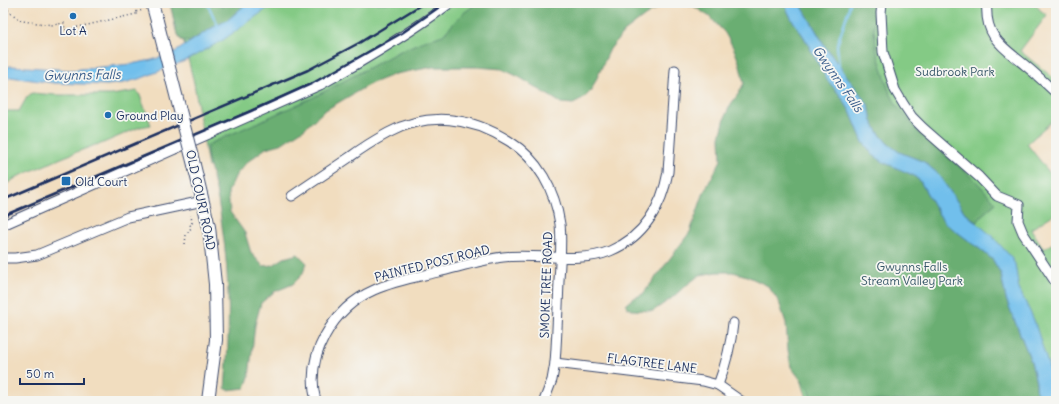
<svg xmlns="http://www.w3.org/2000/svg" width="1059" height="404" font-family="Delius,sans-serif">
<rect width="100%" height="100%" fill="#f6f6f2"/>
<filter id="ink" filterUnits="userSpaceOnUse"><feTurbulence type="fractalNoise" baseFrequency=".025" numOctaves="2"/><feDisplacementMap in="SourceGraphic" scale="8" xChannelSelector="R" yChannelSelector="G"/><feConvolveMatrix kernelMatrix="1 2 1 2 8 2 1 2 1" color-interpolation-filters="sRGB"/></filter>
<filter id="wash" filterUnits="userSpaceOnUse"><feTurbulence type="fractalNoise" baseFrequency=".012" numOctaves="4" result="noise"/><feDisplacementMap in="SourceGraphic" scale="16" xChannelSelector="R" yChannelSelector="G"/><feGaussianBlur stdDeviation="0.9" result="paint"/><feColorMatrix in="noise" values="0 0 0 0 0 0 0 0 0 0 0 0 0 0 0 0 0 1.4 0 .05"/><feComposite in="paint" operator="in"/></filter>
<g filter="url(#wash)">
<rect width="100%" height="100%" fill="#f1ddbf"/>
<g fill="#84ca85" stroke="#507c72">
<polygon points="174,3 615,3 396,63 257,144 208,167 194,83"/>
<polygon points="742,3 1035,3 1040,10 1047,15 1020,51 1056,80 1056,117 1027,144 1056,181 1056,213 1031,229 1044,249 1056,241 1056,401 808,401 796,364"/>
<polygon points="137,91 139,93 151,125 140,127 101,144 95,145 64,157 17,177 10,182 3,186 3,111 19,111 27,97 32,93 56,95 111,95"/>
</g>
<g fill="#6bae72" stroke="#436e68">
<polygon points="170,3 219,3 222,7 226,3 247,3 229,19 210,29 189,42 181,40 176,31"/>
<path d="M 477,3 L 670,3 L 664,4 L 645,16 L 624,32 L 610,49 L 591,91 L 583,99 L 573,104 L 561,103 L 519,77 L 502,69 L 477,67 L 433,67 L 395,74 L 370,84 L 324,111 L 304,129 L 281,144 L 266,148 L 246,163 L 236,175 L 228,192 L 230,212 L 245,233 L 251,253 L 263,266 L 273,265 L 284,258 L 298,254 L 307,263 L 302,275 L 293,284 L 274,292 L 261,303 L 255,325 L 249,377 L 245,388 L 228,390 L 225,388 C 230,334 230,280 222,226 C 220,210 217,193 213,178 C 210,166 206,157 207,145 L 312,98 L 398,52 L 421,42 L 443,35 L 461,15 Z"/>
<polygon points="685,3 784,3 791,18 804,37 827,80 840,95 850,111 863,142 873,155 913,175 920,181 938,213 945,223 980,249 993,260 1001,274 1006,299 1031,361 1036,382 1037,401 812,401 808,389 791,367 788,350 786,323 779,302 768,286 747,276 733,272 717,272 700,275 684,287 672,298 653,311 632,310 627,307 626,304 632,299 643,294 690,232 704,192 721,160 720,137 726,114 731,104 739,93 744,83 739,62 734,49 725,33 710,17 695,7"/>
<polygon points="800,3 875,3 874,30 877,52 889,91 897,106 918,132 976,181 996,203 982,215 977,223 965,213 947,187 937,173 924,162 899,152 887,143 878,132 872,121 869,106 826,48"/>
</g>
<g fill="#71bfec" stroke="#4677a5">
<polygon points="247,3 275,3 223,40 185,61 142,78 124,83 107,85 54,83 3,76 3,68 11,66 71,70 131,64 152,60 175,52 210,29 229,19"/>
<polygon points="784,3 800,3 826,48 869,106 872,121 878,132 887,143 899,152 924,162 937,173 947,187 965,213 992,236 1010,256 1015,264 1019,289 1034,320 1052,377 1053,389 1050,401 1037,401 1036,382 1031,361 1006,299 1001,274 993,260 980,249 945,223 938,213 920,181 913,175 885,163 873,155 863,142 850,111 840,95 827,80 804,37 791,18"/>
</g>
<g fill="none" stroke-linecap="round" stroke-linejoin="round">
<g stroke="#71bfec" stroke-width="2.5">
<polyline points="207,3 219,28"/>
<polyline points="839,68 837,45 848,12 850,3"/>
<polyline points="3,87 9,75"/>
</g>
</g>
</g>
<g filter="url(#ink)">
<g fill="none" stroke-linecap="round" stroke-linejoin="round">
<g stroke="#3b496d" stroke-width="11">
<g id="minor">
<polyline points="882,3 881,13 883,52 895,90 904,105 912,117 923,128 979,177 997,196 1019,205 1018,221 1023,233 1056,283"/>
<path d="M 987,3 C 984,37 1003,47 1026,66 C 1036,74 1046,84 1056,93"/>
<path d="M 292,196 C 311,183 331,170 350,157 C 362,148 375,140 388,133 C 429,111 471,117 509,141 C 538,159 555,190 560,224 C 562,242 560,262 559,281 C 558,308 557,336 555,363 L 552,380 L 544,401"/>
<path d="M 3,225 L 320,85 C 365,60 409,34 450,3"/>
<polyline points="3,258 15,258 37,255 128,217 203,201"/>
<polyline points="555,363 703,381 718,385 741,401"/>
<path d="M 718,385 C 726,364 731,346 733,323"/>
<path d="M 316,401 C 304,356 333,308 374,290 C 394,281 417,277 438,272 C 459,267 481,260 503,257 C 537,253 579,264 610,251 C 644,237 662,206 668,172 L 675,70"/>
</g>
</g>
<g stroke="#3b496d" stroke-width="14">
<g id="major">
<polyline points="152,3 157,21"/>
<polyline points="194,165 209,227 215,284 216,340 208,401"/>
</g>
</g>
<g stroke="#3b496d" stroke-width="1.5" stroke-dasharray="1 3" stroke-linecap="butt">
<polyline points="5,7 18,19 22,21 53,25 64,23 65,30 136,14 135,12 144,10"/>
<polyline points="3,8 5,7 5,3"/>
<polyline points="185,244 186,235 191,228 190,224 192,223 191,215"/>
</g>
<use href="#minor" stroke="#fff" stroke-width="9"/>
<use href="#major" stroke="#fff" stroke-width="12"/>
<g stroke="#1b2f5e" stroke-width="2.5">
<polyline points="3,200 308,70 359,43 424,3"/>
<polyline points="3,216 251,111 313,83 402,33 445,3"/>
</g>
<g stroke="#3b496d" stroke-width="14" stroke-linecap="butt">
<polyline id="major-bridge" points="157,21 194,165"/>
</g>
<use href="#major-bridge" stroke="#fff" stroke-width="12"/>
</g>
</g>
<g fill="#1f6fb2" stroke="#f6f6f2" stroke-width="1.5">
<circle cx="73" cy="16" r="4"/>
<circle cx="108" cy="115" r="4"/>
<rect x="61" y="176" width="10" height="10" rx="2"/>
</g>
<g text-anchor="middle" dominant-baseline="central" stroke-width="3.5" stroke-linejoin="round" paint-order="stroke">
<g font-size="12" fill="#1b2f5e" stroke="#f6f6f2" text-anchor="start">
<text x="73" y="30" text-anchor="middle">Lot A</text>
<text x="116" y="115">Ground Play</text>
<text x="75" y="181">Old Court</text>
</g>
<g font-size="12" fill="#355668" stroke="#f6f6f2">
<text x="955" y="71">Sudbrook Park</text>
<text x="912" y="266">Gwynns Falls<tspan x="912" dy="14">Stream Valley Park</tspan></text>
</g>
<g font-size="12" fill="#1b2f5e" stroke="#f6f6f2">
<text transform="translate(201 200) rotate(78)">OLD COURT ROAD</text>
<text transform="translate(432 263) rotate(-14)">PAINTED POST ROAD</text>
<text transform="translate(546 285) rotate(-88)">SMOKE TREE ROAD</text>
<text transform="translate(652 363) rotate(7)">FLAGTREE LANE</text>
</g>
<g font-size="13" font-style="italic" fill="#355a89" stroke="#f6f6f2">
<text transform="translate(82 75) rotate(-1)">Gwynns Falls</text>
<text transform="translate(838 79) rotate(55)">Gwynns Falls</text>
</g>
</g>
<rect width="1059" height="404" fill="none" stroke="#f6f6f2" stroke-width="16"/>
<path d="M20 378v6h64v-6" fill="none" stroke="#1b2f5e" stroke-width="2"/>
<text x="26" y="378" font-size="12" fill="#1b2f5e" stroke="#f6f6f2" stroke-width="3" paint-order="stroke">50 m</text>
</svg>
